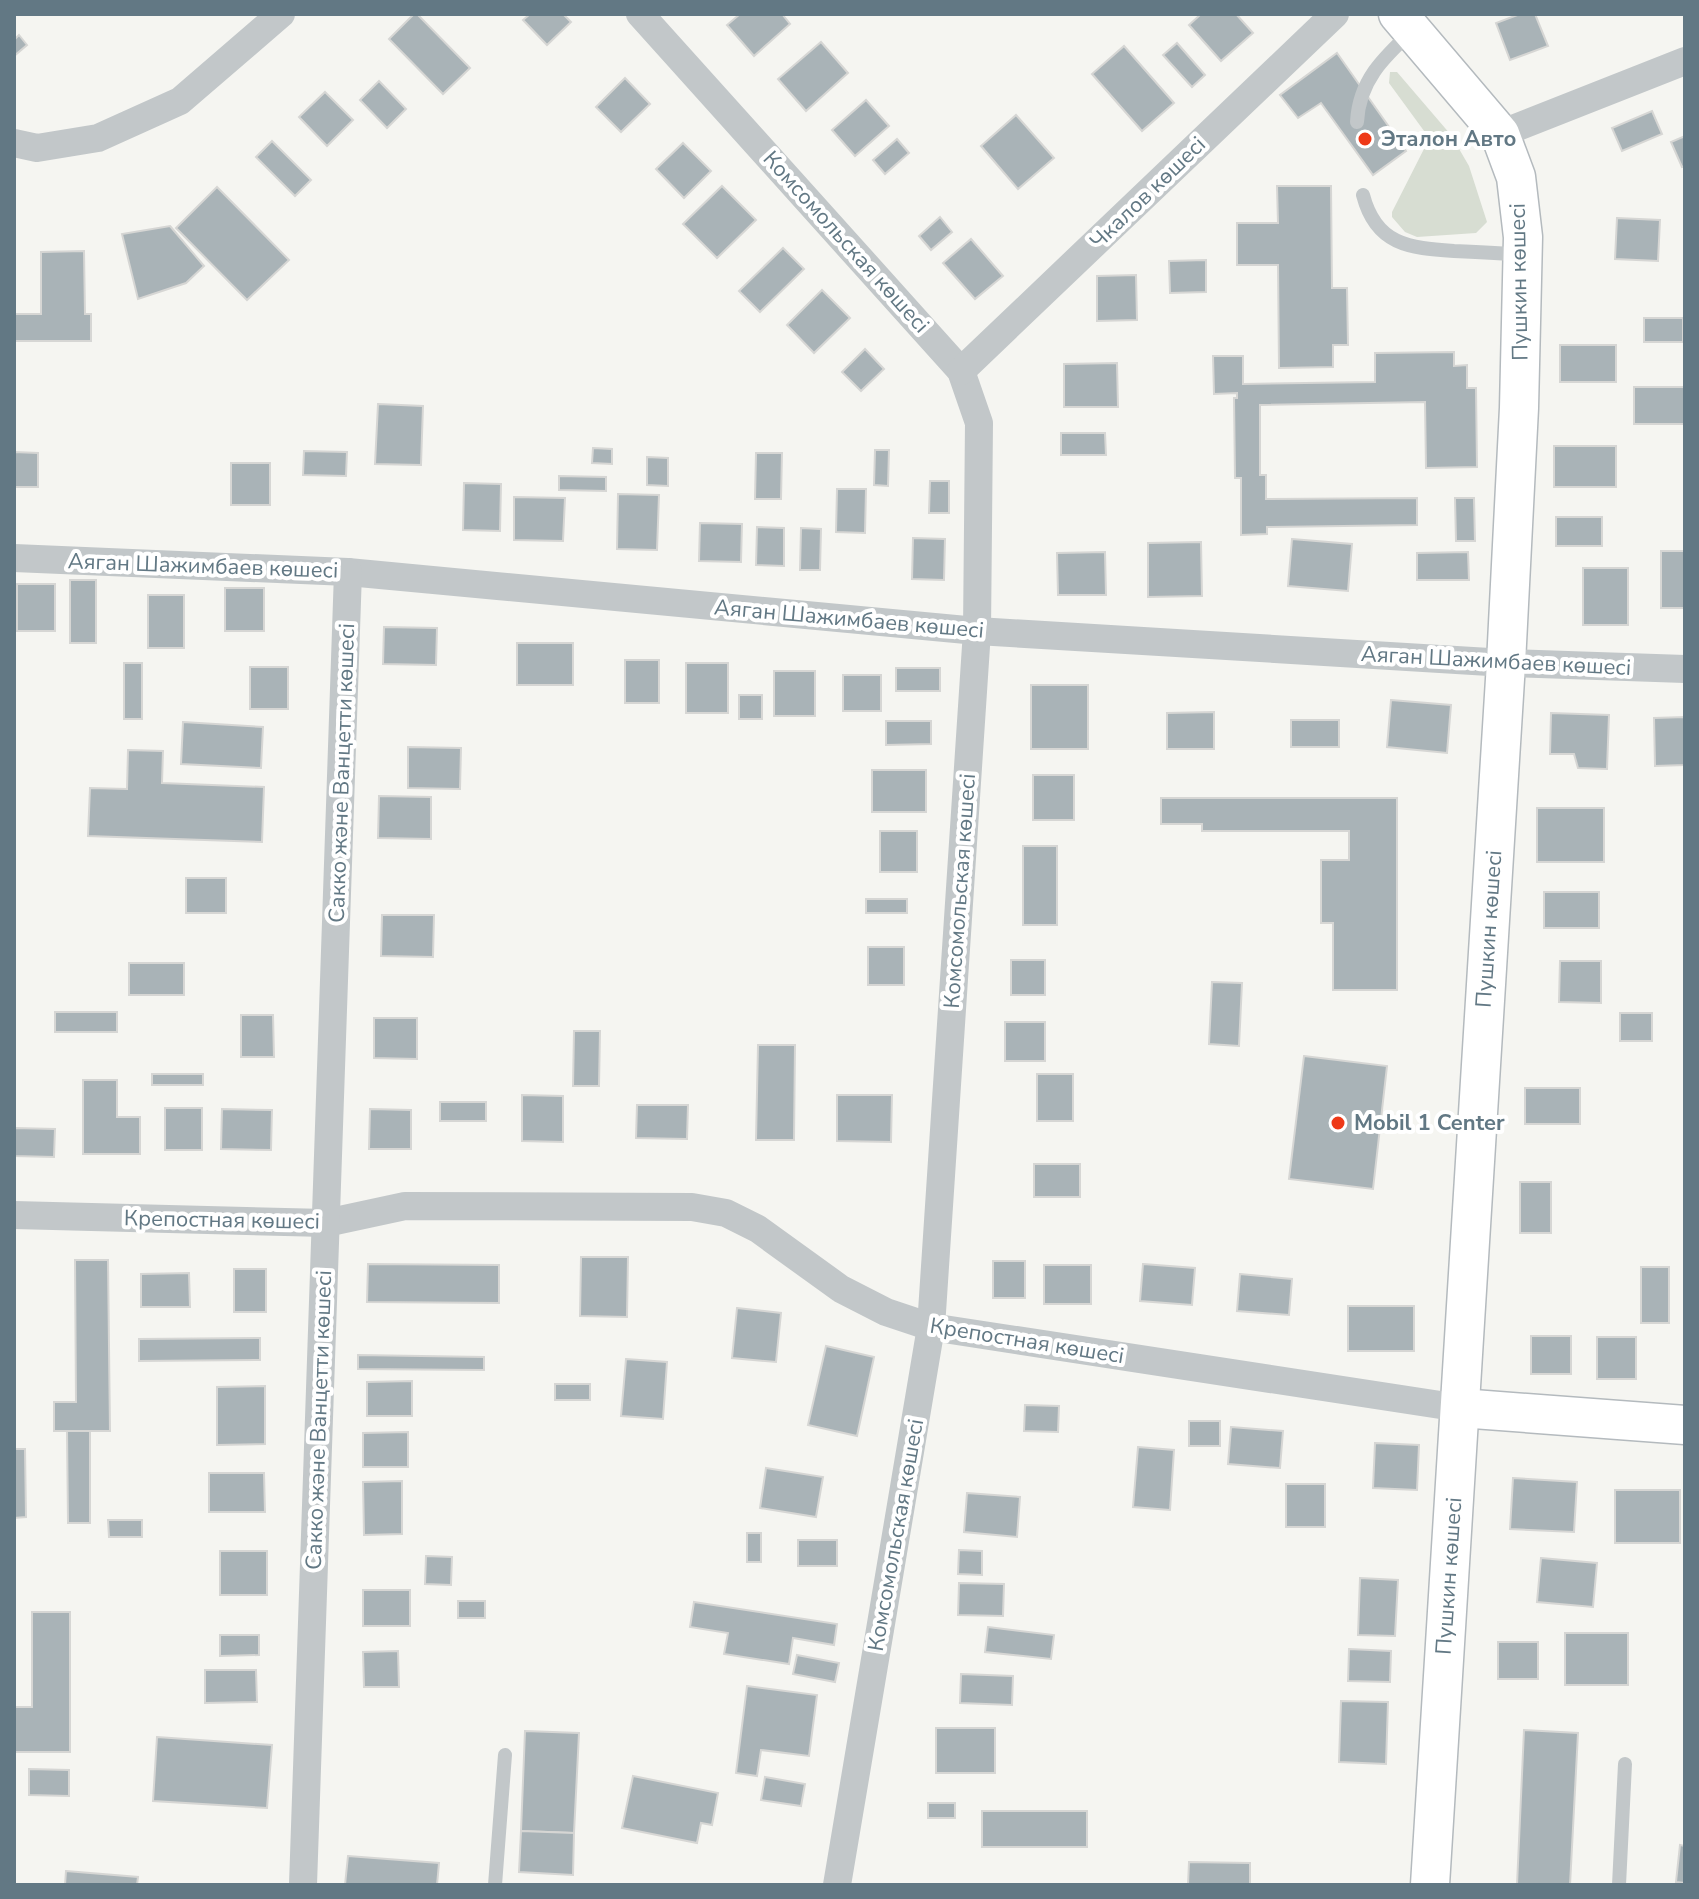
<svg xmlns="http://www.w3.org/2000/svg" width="1699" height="1899" font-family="'Nunito Sans',sans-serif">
<rect width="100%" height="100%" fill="#f5f5f1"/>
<polygon fill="#d7ddd2" points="1390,72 1397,72 1451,135 1469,166 1487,222 1476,233 1417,237 1405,232 1392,217 1392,212 1426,145 1427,135 1389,83"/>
<g fill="#a9b3b7" stroke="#d6d6d4" stroke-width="2">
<polygon points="414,14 417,14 470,68 443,94 389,39"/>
<polygon points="530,14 563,14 571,22 547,45 523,20"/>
<polygon points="740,14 782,14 790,24 754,56 727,25"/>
<polygon points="1201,14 1236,14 1253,33 1221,61 1189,25"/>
<polygon points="1520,14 1535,14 1548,46 1510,60 1496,23"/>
<polygon points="19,35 27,45 14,56 14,40"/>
<polygon points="821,42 848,73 806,111 778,79"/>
<polygon points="1177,43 1205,75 1192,87 1163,55"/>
<polygon points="1124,46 1174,103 1142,131 1092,74"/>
<polygon points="1337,53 1406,151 1373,175 1321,103 1298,118 1280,95"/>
<polygon points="625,78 650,104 621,132 596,107"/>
<polygon points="379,81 406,109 387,128 360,100"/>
<polygon points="325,92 353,120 327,146 299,117"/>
<polygon points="866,100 889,126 855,156 832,130"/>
<polygon points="1652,111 1662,134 1622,151 1612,128"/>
<polygon points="1016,115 1054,158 1018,189 981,146"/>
<polygon points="1685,136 1685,166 1682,167 1671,142"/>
<polygon points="897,139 909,153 885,174 873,160"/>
<polygon points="272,141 311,180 295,196 256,157"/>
<polygon points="683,143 711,171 684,198 656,169"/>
<polygon points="722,186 756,220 717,258 683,224"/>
<polygon points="1277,186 1331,186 1332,288 1347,288 1348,345 1333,345 1333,367 1279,368 1278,265 1237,265 1237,223 1278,223"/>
<polygon points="217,187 289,260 247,300 176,228"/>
<polygon points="940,217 952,232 931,250 919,236"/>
<polygon points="1617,218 1660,220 1658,261 1615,259"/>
<polygon points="170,226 204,266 186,283 138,299 122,234"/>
<polygon points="971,239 1003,276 975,299 943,263"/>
<polygon points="783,248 804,269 760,312 739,291"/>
<polygon points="84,251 85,314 91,314 91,341 14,341 14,314 41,314 41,252"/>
<polygon points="1206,260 1206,292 1170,293 1169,261"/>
<polygon points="1136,275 1137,320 1097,321 1097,276"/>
<polygon points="822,290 850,318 814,353 787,325"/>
<rect x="1644" y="318" width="39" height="24"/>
<rect x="1560" y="345" width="56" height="37"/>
<polygon points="865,349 884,369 861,391 842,372"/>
<polygon points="1454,352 1454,366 1467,365 1467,388 1476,388 1477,467 1426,468 1425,402 1260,405 1260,475 1266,475 1266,499 1417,498 1417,525 1267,527 1267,534 1241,535 1241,478 1235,478 1234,398 1237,398 1237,393 1214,394 1213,356 1243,356 1243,384 1375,382 1375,353"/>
<polygon points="1117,363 1118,407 1064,407 1064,364"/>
<rect x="1634" y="387" width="51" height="37"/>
<polygon points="378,404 423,406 421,465 375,464"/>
<polygon points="1061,433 1105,433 1106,455 1061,455"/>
<rect x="1554" y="446" width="62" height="41"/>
<polygon points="593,448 612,449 612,464 592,463"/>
<polygon points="875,450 889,450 888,486 874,485"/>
<polygon points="304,451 347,452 346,476 303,475"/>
<polygon points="14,452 38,453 38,487 14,487"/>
<polygon points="756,453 782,453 781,499 755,499"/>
<polygon points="647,457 668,458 668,486 647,485"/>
<rect x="231" y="463" width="39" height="42"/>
<polygon points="559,476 606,477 606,491 559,490"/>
<polygon points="930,481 949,481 949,513 929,513"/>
<polygon points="464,483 501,484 500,531 463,530"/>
<polygon points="837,489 866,489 865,533 836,532"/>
<polygon points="618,494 659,495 657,550 617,549"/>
<polygon points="514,497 565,498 563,541 514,540"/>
<polygon points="1455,498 1474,498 1475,541 1456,541"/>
<rect x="1556" y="517" width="46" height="29"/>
<polygon points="700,523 742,524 741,562 699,561"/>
<polygon points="757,527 784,528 784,566 756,565"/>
<polygon points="801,528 821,529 820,570 800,570"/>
<polygon points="913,538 945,539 944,580 912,579"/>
<polygon points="1292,539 1352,544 1348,591 1288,586"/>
<polygon points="1201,542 1202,596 1148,597 1148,543"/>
<rect x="1661" y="551" width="24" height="57"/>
<polygon points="1105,552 1106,595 1058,595 1057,553"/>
<polygon points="1468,552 1469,580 1417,580 1417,553"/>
<rect x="1583" y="568" width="45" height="57"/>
<rect x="70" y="580" width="26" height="63"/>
<rect x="17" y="584" width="38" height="47"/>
<rect x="225" y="588" width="39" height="43"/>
<rect x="148" y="595" width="36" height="53"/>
<polygon points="384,627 437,628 436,665 383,664"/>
<rect x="517" y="643" width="56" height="42"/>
<rect x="625" y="660" width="34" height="43"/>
<rect x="124" y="663" width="18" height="56"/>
<rect x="686" y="663" width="42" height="50"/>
<rect x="250" y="667" width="38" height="42"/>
<rect x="896" y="668" width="44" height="23"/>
<rect x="774" y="671" width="41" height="45"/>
<rect x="843" y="675" width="38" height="36"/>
<rect x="1031" y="685" width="57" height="64"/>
<rect x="739" y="695" width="23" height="24"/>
<polygon points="1391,700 1451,705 1447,753 1387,747"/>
<polygon points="1214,712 1214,749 1167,749 1167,713"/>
<polygon points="1551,713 1609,715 1607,769 1578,768 1574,754 1550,754"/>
<polygon points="1685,717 1685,765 1655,766 1654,718"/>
<rect x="1291" y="720" width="48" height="27"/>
<polygon points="886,721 931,721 931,744 886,745"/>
<polygon points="183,722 263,727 261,768 181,764"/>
<polygon points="408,747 461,748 460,789 408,788"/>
<polygon points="128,750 163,751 162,783 264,787 262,842 88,836 90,788 127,789"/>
<rect x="872" y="770" width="54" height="42"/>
<rect x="1033" y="775" width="41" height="45"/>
<polygon points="379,796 431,797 431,839 378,838"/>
<polygon points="1161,798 1397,798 1397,990 1333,990 1333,923 1321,923 1321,860 1349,860 1349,831 1202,831 1202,824 1161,824"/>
<rect x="1537" y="808" width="67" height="54"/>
<rect x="880" y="831" width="37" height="41"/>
<rect x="1023" y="846" width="34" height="79"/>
<rect x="186" y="878" width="40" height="35"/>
<rect x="1544" y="892" width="55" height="36"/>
<rect x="866" y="899" width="41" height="14"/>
<polygon points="382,915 434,915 433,957 381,956"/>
<rect x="868" y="947" width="36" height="38"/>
<rect x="1011" y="960" width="34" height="35"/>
<polygon points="1560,961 1601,961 1601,1003 1559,1002"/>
<rect x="129" y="963" width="55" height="32"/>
<polygon points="1212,982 1242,983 1239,1046 1209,1044"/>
<rect x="55" y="1012" width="62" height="20"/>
<rect x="1620" y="1013" width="32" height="28"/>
<polygon points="241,1015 273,1015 274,1057 241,1057"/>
<polygon points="374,1018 417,1018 417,1059 374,1058"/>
<rect x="1005" y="1022" width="40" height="39"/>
<polygon points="574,1031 600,1031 599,1086 573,1086"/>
<polygon points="758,1045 795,1045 794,1140 756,1140"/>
<polygon points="1304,1056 1387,1066 1373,1189 1289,1179"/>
<rect x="152" y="1074" width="51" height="11"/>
<rect x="1037" y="1074" width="36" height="47"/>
<polygon points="83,1080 117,1080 117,1117 140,1117 140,1154 83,1154"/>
<rect x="1525" y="1088" width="55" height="36"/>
<polygon points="522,1095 563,1096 563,1142 522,1141"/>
<polygon points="837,1095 892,1095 891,1142 837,1141"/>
<rect x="440" y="1102" width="46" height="19"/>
<polygon points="637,1105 688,1105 687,1139 636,1138"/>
<rect x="165" y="1108" width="37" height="42"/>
<polygon points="222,1109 272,1110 271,1150 221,1149"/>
<polygon points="370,1109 411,1110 411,1149 369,1149"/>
<polygon points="14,1128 55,1129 54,1157 14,1156"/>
<rect x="1034" y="1164" width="46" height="33"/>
<rect x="1520" y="1182" width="31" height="51"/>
<polygon points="581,1257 628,1257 627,1317 580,1316"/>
<polygon points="75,1260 108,1260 110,1431 54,1431 54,1402 76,1402"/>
<rect x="993" y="1261" width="32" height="37"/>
<polygon points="368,1264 499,1265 499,1303 367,1302"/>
<polygon points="1143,1264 1195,1268 1192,1305 1140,1301"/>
<rect x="1044" y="1265" width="47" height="39"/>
<rect x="1641" y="1267" width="28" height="56"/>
<rect x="234" y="1269" width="32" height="43"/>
<polygon points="189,1273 190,1307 141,1307 141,1274"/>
<polygon points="1240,1274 1292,1279 1289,1315 1237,1311"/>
<rect x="1348" y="1306" width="66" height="45"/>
<polygon points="737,1308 781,1313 776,1362 732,1358"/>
<rect x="1531" y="1336" width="40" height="38"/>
<rect x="1597" y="1337" width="39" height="42"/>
<polygon points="260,1338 260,1360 139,1361 139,1339"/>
<polygon points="826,1346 874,1357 857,1436 808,1425"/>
<polygon points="358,1355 484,1357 484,1370 358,1369"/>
<polygon points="626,1359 667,1362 663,1419 621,1416"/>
<polygon points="412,1381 412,1416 367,1416 367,1382"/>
<rect x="555" y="1384" width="35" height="16"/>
<polygon points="265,1386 265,1444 217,1445 217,1387"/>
<polygon points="1025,1405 1059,1406 1058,1432 1024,1431"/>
<rect x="1189" y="1421" width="31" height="25"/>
<polygon points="1231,1427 1283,1431 1280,1468 1228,1464"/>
<polygon points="67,1431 90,1431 90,1523 68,1523"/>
<polygon points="408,1432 408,1467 363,1467 363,1433"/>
<polygon points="1375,1443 1419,1445 1417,1490 1373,1488"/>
<polygon points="1138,1447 1174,1450 1170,1510 1133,1507"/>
<polygon points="14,1449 25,1449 26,1517 14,1518"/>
<polygon points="766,1468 823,1477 816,1517 760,1508"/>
<polygon points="209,1473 264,1473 265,1512 209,1512"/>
<polygon points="1513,1478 1577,1482 1574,1532 1510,1529"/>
<polygon points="402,1481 402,1534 364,1535 363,1482"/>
<rect x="1286" y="1484" width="39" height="43"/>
<rect x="1615" y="1490" width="65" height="53"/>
<polygon points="967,1493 1020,1497 1017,1537 964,1532"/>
<polygon points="108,1520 142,1520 142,1537 109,1537"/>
<rect x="747" y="1533" width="14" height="29"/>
<rect x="798" y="1540" width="39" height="26"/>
<polygon points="959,1550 982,1551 982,1575 958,1574"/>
<rect x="220" y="1551" width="47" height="44"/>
<polygon points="426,1556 452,1557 451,1585 425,1584"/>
<polygon points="1541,1558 1597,1563 1593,1607 1537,1602"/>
<polygon points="1360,1578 1398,1580 1395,1636 1358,1635"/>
<polygon points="959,1583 1004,1584 1003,1616 958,1615"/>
<rect x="363" y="1590" width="47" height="36"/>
<rect x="458" y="1601" width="27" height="17"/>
<polygon points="694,1602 837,1624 834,1645 793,1638 789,1664 724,1654 728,1633 690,1627"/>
<polygon points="32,1612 70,1612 70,1752 14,1752 14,1707 32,1707"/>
<polygon points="988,1627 1054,1635 1051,1659 985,1652"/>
<rect x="1565" y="1633" width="63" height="52"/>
<polygon points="220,1635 259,1635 259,1655 220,1656"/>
<rect x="1498" y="1642" width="40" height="37"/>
<polygon points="1349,1649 1391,1651 1390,1682 1348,1681"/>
<polygon points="398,1651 399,1687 364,1687 363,1652"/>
<polygon points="797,1655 839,1663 835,1682 793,1674"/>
<polygon points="205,1670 256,1670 257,1702 205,1703"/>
<polygon points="961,1674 1013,1676 1012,1705 960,1703"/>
<polygon points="747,1686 817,1695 809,1756 761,1750 757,1776 736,1773"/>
<polygon points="1341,1701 1388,1702 1386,1764 1339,1762"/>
<rect x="936" y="1728" width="59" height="45"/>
<polygon points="1524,1730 1578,1733 1570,1885 1517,1885"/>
<polygon points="525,1731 579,1733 574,1833 521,1831"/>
<polygon points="157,1737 272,1745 267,1808 153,1801"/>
<polygon points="29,1769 69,1770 69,1796 29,1795"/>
<polygon points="633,1776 718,1793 712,1825 701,1823 697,1843 622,1828"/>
<polygon points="765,1777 805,1784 801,1806 761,1800"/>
<rect x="928" y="1803" width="27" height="15"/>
<rect x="982" y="1811" width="105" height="36"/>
<polygon points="521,1831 574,1833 573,1875 519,1872"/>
<polygon points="1680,1845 1685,1846 1685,1883 1676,1882"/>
<polygon points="348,1856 439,1863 437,1885 345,1885"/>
<polygon points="1189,1862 1250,1863 1250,1885 1188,1885"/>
<polygon points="66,1871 138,1877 137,1885 65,1885"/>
</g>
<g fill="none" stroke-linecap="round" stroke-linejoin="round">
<g stroke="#b4babe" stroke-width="41">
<g id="secondary">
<polyline points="1398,14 1500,134 1516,177 1523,237 1519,408 1506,663 1430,1885"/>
<polyline points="1460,1408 1685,1425"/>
</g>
</g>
<g stroke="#c2c7c9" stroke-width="14">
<path d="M 1357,122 C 1359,81 1383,58 1412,31"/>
<path d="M 1363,195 C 1376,245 1409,248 1454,251 C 1477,252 1500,253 1523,255"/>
<polyline points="495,1885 505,1755"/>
<polyline points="1619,1885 1625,1764"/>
</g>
<g stroke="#c2c7c9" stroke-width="28">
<polyline points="640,14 961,371 979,423 977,631 931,1327 837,1885"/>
<polyline points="1500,134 1685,61"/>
<polyline points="14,143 37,148 98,138 180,101 281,14"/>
<polyline points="961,371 1335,14"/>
<polyline points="14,558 348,572 977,631 1506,663 1685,669"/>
<polyline points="14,1215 326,1223 405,1206 692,1207 726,1213 758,1229 841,1289 886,1312 931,1327 1460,1408"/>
<polyline points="303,1885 348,572"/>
</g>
<use href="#secondary" stroke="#fff" stroke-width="38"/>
</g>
<g fill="#ee3918" stroke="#fff" stroke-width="3">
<circle cx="1365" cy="139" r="8"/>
<circle cx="1338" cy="1123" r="8"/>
</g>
<g text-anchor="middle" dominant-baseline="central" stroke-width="8" stroke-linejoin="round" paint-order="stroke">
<g font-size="22" font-weight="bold" fill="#627884" stroke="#fff" text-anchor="start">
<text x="1381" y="139">Эталон Авто</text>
<text x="1354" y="1123">Mobil 1 Center</text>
</g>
<g font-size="22" fill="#627884" stroke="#fff">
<text transform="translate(1148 193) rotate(-44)">Чкалов көшесі</text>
<text transform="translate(846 242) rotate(48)">Комсомольская көшесі</text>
<text transform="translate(1519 282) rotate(-91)">Пушкин көшесі</text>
<text transform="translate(203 566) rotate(2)">Аяган Шажимбаев көшесі</text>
<text transform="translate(849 619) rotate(5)">Аяган Шажимбаев көшесі</text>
<text transform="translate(1496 661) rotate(3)">Аяган Шажимбаев көшесі</text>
<text transform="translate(342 773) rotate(-88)">Сакко және Ванцетти көшесі</text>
<text transform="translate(960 891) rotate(-86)">Комсомольская көшесі</text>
<text transform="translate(1489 929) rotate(-86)">Пушкин көшесі</text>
<text transform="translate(222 1220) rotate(1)">Крепостная көшесі</text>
<text transform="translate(1027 1341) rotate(9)">Крепостная көшесі</text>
<text transform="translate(319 1420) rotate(-88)">Сакко және Ванцетти көшесі</text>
<text transform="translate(896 1535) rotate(-80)">Комсомольская көшесі</text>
<text transform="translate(1449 1576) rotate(-86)">Пушкин көшесі</text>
</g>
</g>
<rect width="1699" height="1899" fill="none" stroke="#627884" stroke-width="32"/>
</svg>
